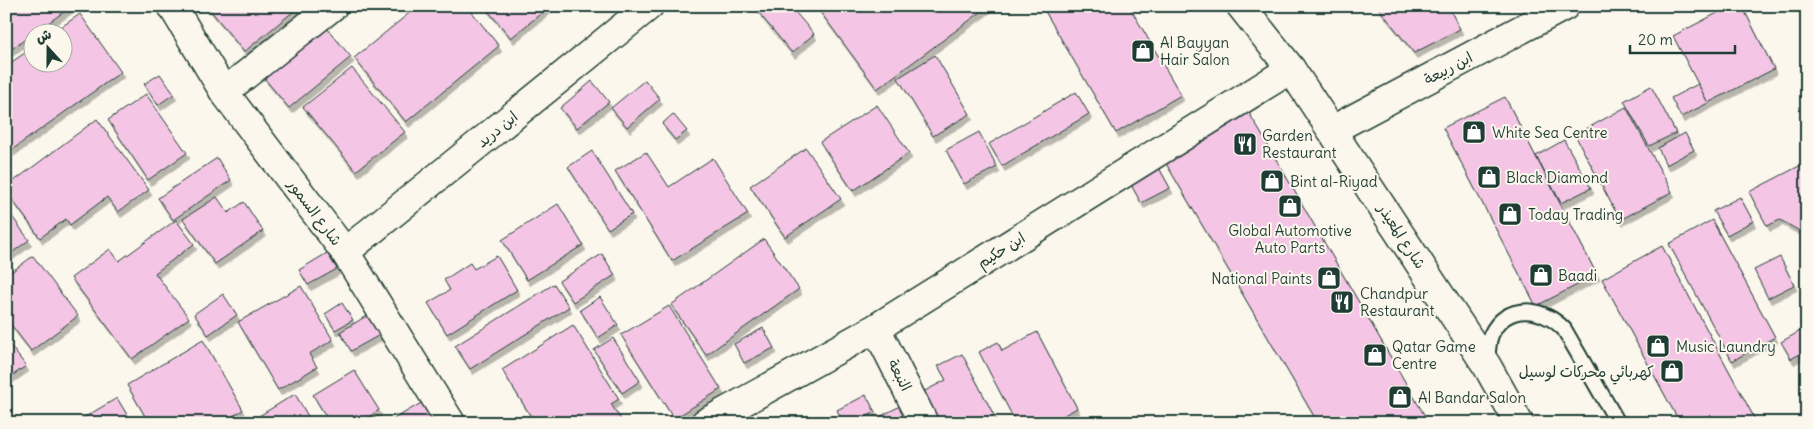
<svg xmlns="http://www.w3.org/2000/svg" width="1813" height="429" font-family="Delius,'Playpen Sans Arabic',sans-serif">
<defs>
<filter id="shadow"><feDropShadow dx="3" dy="5.5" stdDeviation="0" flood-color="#0004"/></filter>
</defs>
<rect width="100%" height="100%" fill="#fbf7ec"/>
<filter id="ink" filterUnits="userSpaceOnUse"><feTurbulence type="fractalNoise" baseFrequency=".02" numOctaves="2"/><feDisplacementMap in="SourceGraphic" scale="10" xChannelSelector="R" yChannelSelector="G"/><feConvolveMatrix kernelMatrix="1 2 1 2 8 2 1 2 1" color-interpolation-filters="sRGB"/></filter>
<g filter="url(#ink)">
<g fill="#f5c5e6" stroke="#1f3d34" filter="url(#shadow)">
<polygon points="6,6 72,6 6,53"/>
<polygon points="207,6 300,6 244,52"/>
<polygon points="418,6 467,6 499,46 406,122 354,58"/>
<polygon points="484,6 550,6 511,38"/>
<polygon points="764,6 790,6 814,34 792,53 758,12"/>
<polygon points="816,6 989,6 877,89"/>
<polygon points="1042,6 1129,6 1181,95 1116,133"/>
<polygon points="1377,6 1448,6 1460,29 1414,53"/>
<polygon points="1731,6 1742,6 1774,69 1708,103 1673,36"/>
<polygon points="80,14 121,72 6,154 6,66 32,48 32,62 62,62 62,32 54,32"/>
<polygon points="326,27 351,57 289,108 264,78"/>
<polygon points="935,55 970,114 933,136 898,78"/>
<polygon points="352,68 405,132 356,171 303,107"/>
<polygon points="160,74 174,94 158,105 144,84"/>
<polygon points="645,80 660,99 627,127 611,108"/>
<polygon points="592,81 609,102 577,128 560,108"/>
<polygon points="1698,84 1708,103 1681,117 1671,98"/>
<polygon points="1651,86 1676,133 1649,146 1624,101"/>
<polygon points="1076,92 1089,114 1002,166 989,144"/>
<polygon points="146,94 187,153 148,180 108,120"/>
<polygon points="1505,97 1597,275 1536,306 1443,128"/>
<polygon points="877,105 909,153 853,191 820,142"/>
<polygon points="1626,107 1672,192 1620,220 1575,135"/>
<polygon points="1248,111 1429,423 1318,423 1164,160"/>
<polygon points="673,114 687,131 675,140 662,124"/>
<polygon points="97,119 149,190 118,212 107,197 70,225 66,219 40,238 6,191 6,187"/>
<polygon points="979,132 997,167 964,184 946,150"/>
<polygon points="1685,133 1694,150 1666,165 1658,148"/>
<polygon points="1564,140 1591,188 1561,203 1536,156"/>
<polygon points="806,148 841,199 785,237 750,186"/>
<polygon points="592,151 632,214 608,229 568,167"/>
<polygon points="646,152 669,187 713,158 748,214 672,261 615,171"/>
<polygon points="217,158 231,180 173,220 158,198"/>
<polygon points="1807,162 1807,250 1801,248 1805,234 1780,220 1767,226 1749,192"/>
<polygon points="1158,166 1170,188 1141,203 1129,181"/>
<polygon points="217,197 228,213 244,202 263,231 215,264 183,219"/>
<polygon points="1740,197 1753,221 1727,235 1713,211"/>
<polygon points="558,204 583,245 527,280 502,240"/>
<polygon points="6,208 29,240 6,257"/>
<polygon points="176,220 194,244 155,273 189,318 132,359 71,278 110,249 119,261"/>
<polygon points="1712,220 1775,337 1732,361 1669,244"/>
<polygon points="764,239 799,289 706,355 671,305"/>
<polygon points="1662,246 1757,423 1680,423 1602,279"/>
<polygon points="327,253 337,269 308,285 299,270"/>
<polygon points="602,254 615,275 573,302 559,281"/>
<polygon points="33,256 78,316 31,351 6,318 6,276"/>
<polygon points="497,256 517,290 447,334 428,303 450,290 444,280 470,263 474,269"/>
<polygon points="1780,257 1794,285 1768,298 1754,270"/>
<polygon points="554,284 569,307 470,369 455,346"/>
<polygon points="301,286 333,340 309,354 317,367 278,390 238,322"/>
<polygon points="223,294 237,315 208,335 194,314"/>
<polygon points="600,297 618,325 598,338 580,310"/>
<polygon points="342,303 353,320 335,330 325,314"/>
<polygon points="669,306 721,389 674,419 621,335"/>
<polygon points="373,312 385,332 351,351 340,332"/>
<polygon points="573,325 619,399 611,404 623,423 535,423 502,370"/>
<polygon points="1807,327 1807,350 1791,359 1781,342"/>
<polygon points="763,328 774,348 744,363 734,344"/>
<polygon points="1037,332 1077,408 1050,423 1016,423 979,352 998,342 1002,351"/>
<polygon points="613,338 640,381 622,393 594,350"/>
<polygon points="6,340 26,366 6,380"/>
<polygon points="203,340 243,410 221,423 149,423 127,385"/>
<polygon points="962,354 998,423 935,423 919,394 946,380 938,366"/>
<polygon points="354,370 379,410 360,423 330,423 313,395"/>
<polygon points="295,394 312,423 263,423 259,416"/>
<polygon points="866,395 875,412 855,423 843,423 837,410"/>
<polygon points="117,398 132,423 75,423"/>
<polygon points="423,402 435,423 387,423"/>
<polygon points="902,405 912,423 868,423"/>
</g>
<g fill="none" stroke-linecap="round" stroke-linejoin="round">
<g stroke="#1f3d34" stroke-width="18">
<path id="lane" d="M 1487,362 C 1488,353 1488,343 1491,335 C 1506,302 1543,307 1564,329 L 1618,423"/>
</g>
<g stroke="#1f3d34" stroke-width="31">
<g id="street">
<polyline points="172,6 224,92 345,252 451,423"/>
<polyline points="224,92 333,6"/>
<polyline points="1332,130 1565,6"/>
<polyline points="345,252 649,6"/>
<polyline points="876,328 924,423"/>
<polyline points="705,423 876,328 1291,69"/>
</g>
</g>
<g stroke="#1f3d34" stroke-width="31">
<polyline id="secondary" points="1241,6 1291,69 1487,366 1519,423"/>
</g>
<use href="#lane" stroke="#fbf7ec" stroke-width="14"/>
<use href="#street" stroke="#fbf7ec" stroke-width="28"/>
<use href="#secondary" stroke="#fbf7ec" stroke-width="28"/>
</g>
</g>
<defs>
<g id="shop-square" transform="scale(1.25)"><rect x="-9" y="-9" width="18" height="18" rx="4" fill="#1f3d34" stroke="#fbf7ec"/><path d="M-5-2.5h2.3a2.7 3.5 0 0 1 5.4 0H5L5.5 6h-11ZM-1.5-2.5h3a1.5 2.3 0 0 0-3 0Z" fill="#fff"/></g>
<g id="restaurant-square" transform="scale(1.25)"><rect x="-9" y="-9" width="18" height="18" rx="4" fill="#1f3d34" stroke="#fbf7ec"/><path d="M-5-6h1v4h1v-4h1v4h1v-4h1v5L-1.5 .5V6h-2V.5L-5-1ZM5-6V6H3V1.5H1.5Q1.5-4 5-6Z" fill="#fff"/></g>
</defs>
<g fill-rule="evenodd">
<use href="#shop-square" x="1143" y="51"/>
<use href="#shop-square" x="1474" y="132"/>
<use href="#restaurant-square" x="1245" y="144"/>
<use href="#shop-square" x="1489" y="177"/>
<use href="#shop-square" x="1272" y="181"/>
<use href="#shop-square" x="1290" y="206"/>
<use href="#shop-square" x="1510" y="214"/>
<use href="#shop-square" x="1541" y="275"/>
<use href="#shop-square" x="1329" y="278"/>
<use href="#restaurant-square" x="1342" y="302"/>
<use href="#shop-square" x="1658" y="346"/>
<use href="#shop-square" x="1375" y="355"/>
<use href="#shop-square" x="1672" y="371"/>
<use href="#shop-square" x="1400" y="397"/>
</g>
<g text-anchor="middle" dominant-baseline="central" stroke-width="4" stroke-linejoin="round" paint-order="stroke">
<g font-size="15" fill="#1f3d34" stroke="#fbf7ec" text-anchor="start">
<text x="1160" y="42">Al Bayyan<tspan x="1160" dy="17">Hair Salon</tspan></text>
<text x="1492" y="132">White Sea Centre</text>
<text x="1262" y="135">Garden<tspan x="1262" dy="17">Restaurant</tspan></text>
<text x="1506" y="177">Black Diamond</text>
<text x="1290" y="181">Bint al-Riyad</text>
<text x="1528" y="214">Today Trading</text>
<text x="1290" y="230" text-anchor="middle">Global Automotive<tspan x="1290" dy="17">Auto Parts</tspan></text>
<text x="1558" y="275">Baadi</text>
<text x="1312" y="278" text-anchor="end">National Paints</text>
<text x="1360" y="293">Chandpur<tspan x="1360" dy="17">Restaurant</tspan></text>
<text x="1392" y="346">Qatar Game<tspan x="1392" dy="17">Centre</tspan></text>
<text x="1676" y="346">Music Laundry</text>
<text x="1654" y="371" text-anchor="end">كهربائي محركات لوسيل</text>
<text x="1418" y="397">Al Bandar Salon</text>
</g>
<g font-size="15" fill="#1f3d34" stroke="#fbf7ec">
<text transform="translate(1448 68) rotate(-28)">ابن ربيعة</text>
<text transform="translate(497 129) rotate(-39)">ابن دريد</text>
<text transform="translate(315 212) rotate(53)">شارع السمور</text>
<text transform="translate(1402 236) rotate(57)">شارع المعيذر</text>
<text transform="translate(1001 250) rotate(-32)">ابن حكيم</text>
<text transform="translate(900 375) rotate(63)">النبعة</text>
</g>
</g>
<rect width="1813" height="429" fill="none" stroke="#fbf7ec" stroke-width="25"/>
<rect x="12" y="12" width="1788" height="404" fill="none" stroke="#1f3d34" stroke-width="2" filter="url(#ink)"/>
<g transform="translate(48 48) rotate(339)"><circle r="24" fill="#fbf7ec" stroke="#a3ada2"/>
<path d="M0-4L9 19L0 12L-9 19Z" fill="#1f3d34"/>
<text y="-8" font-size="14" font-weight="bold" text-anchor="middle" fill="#1f3d34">ش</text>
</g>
<path d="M1630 45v8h105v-8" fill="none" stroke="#1f3d34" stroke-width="2.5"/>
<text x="1638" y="45" font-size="15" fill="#1f3d34" stroke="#fbf7ec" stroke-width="4" paint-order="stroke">20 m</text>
</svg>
